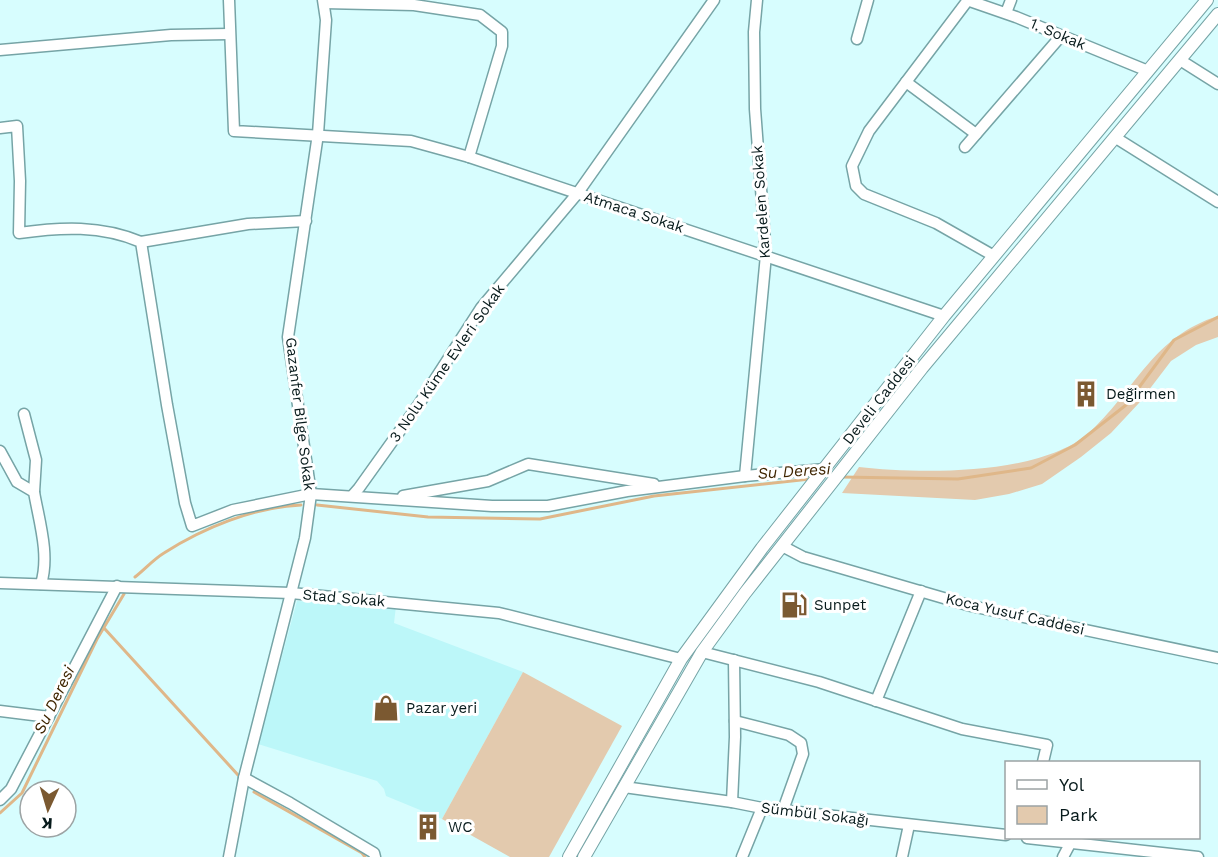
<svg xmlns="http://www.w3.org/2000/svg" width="1218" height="857" font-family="'Work Sans',sans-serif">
<rect width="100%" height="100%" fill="#d7fdfe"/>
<polygon fill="#bcf7f9" points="297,601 396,606 394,623 523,672 442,819 386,796 384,789 377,781 258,744"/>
<g fill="#e3caae">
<path d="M 1218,316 L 1218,337 L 1196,345 L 1171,361 L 1139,403 L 1111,433 L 1081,457 L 1042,484 L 1009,494 L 975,500 L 842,493 L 859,467 C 921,474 1045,476 1092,430 C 1137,387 1154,336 1218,316 Z"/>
<polygon points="523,672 622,726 549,857 510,857 442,819"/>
</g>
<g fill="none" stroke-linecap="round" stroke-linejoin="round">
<g stroke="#dfb789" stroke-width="3">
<polyline points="841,477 958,479 1031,468 1075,445 1126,405 1174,340 1218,317"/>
<polyline points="317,505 428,517 540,519 654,496 810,479"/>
<path d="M 135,577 C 145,569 154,559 164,553 C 203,528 254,507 301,505"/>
<polyline points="104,628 238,775"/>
<polyline points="254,792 362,853 365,857"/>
<polyline points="0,813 22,793 97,639 124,594"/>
</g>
<g stroke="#76a4a6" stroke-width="13">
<g id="minor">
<polyline points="229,0 234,131 411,141 469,157 944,316"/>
<polyline points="967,0 1016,17 1148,71"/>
<polyline points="968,0 869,131 852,166 856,186 864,194 936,223 994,256"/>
<polyline points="324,3 414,5 480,15 502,32 502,46 469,157"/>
<polyline points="1006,13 1011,0"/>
<polyline points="857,39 868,0"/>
<polyline points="0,50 171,35 229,34"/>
<polyline points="1180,60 1218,84"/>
<polyline points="906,82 976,134"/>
<path d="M 0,128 L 17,126 L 20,181 L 19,233 C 61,227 101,225 141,242 L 167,405 L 185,503 L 192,526 L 233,510 L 311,494 L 492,506 L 548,506 L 627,491 L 745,476 L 825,469"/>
<polyline points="1116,138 1218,202"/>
<polyline points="965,147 1061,36"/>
<polyline points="141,242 248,224 306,221"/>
<polyline points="24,414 36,460 34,492"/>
<path d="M 0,451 L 17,482 L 34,492 C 39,521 50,555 41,584"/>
<polyline points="745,476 766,255 755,109 754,32 757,0"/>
<polyline points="352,496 359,488 419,404 481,308 577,194 714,0"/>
<polyline points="403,496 488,481 528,464 654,484"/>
<polyline points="782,546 803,557 971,606 1218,658"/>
<polyline points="0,583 291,593 499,613 681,659"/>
<polyline points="702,652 819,682 962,729 1047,745 1043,762"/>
<polyline points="876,701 921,591"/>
<polyline points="0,711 49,717"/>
<polyline points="735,721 789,735 801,743 803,754 783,810"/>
<polyline points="244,778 290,803 374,853 375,857"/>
<polyline points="624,787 732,802 762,808 1006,835"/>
<polyline points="0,800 11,789 117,586"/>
<polyline points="732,802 735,737 734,660"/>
<polyline points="1027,838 1198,857"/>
<polyline points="229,857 244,778 305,538 311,494 288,337 318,134 326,20 323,0"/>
<polyline points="742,857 762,808"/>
<polyline points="902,857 909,825"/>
<polyline points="1063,857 1071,842"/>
</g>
</g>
<g stroke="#76a4a6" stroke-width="14">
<g id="major">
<polyline points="569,857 681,659 762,548 944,316 1207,0"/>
<polyline points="584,857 702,652 745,593 922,368 1218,14"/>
</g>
</g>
<use href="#minor" stroke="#fff" stroke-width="10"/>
<use href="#major" stroke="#fff" stroke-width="12"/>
</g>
<defs>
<g id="building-bare" transform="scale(2.07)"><path d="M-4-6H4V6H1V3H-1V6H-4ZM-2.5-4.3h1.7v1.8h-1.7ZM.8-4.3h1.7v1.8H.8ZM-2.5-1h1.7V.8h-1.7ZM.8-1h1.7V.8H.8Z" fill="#7b5931" stroke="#fff" stroke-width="2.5" paint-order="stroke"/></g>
<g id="fuel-bare" transform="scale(2.07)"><path d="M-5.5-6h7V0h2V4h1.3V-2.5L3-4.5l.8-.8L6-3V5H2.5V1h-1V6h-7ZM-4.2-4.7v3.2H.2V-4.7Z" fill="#7b5931" stroke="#fff" stroke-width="2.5" paint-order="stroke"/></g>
<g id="shop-bare" transform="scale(2.07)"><path d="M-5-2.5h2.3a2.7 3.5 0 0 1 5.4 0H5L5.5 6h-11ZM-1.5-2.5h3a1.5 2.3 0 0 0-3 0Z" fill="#7b5931" stroke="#fff" stroke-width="2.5" paint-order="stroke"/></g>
</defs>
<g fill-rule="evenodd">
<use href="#building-bare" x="1086" y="394"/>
<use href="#fuel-bare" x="794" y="605"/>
<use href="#shop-bare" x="386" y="708"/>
<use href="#building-bare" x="428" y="827"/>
</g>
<g text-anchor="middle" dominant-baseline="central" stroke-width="6" stroke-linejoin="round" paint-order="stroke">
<g font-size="15" fill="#071a1b" stroke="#fff">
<text transform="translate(1058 34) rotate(23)">1. Sokak</text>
<text transform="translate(761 202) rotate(-94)">Kardelen Sokak</text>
<text transform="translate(634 212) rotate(18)">Atmaca Sokak</text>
<text transform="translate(447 363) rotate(-55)">3 Nolu Küme Evleri Sokak</text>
<text transform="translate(879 400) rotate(-52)">Develi Caddesi</text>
<text transform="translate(300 414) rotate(83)">Gazanfer Bilge Sokak</text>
<text transform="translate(344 598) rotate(5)">Stad Sokak</text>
<text transform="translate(1015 614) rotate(13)">Koca Yusuf Caddesi</text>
<text transform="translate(815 814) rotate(7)">Sümbül Sokağı</text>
</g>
<g font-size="15" fill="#071a1b" stroke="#fff" text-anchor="start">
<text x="1106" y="394">Değirmen</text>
<text x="814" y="605">Sunpet</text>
<text x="406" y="708">Pazar yeri</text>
<text x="448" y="827">WC</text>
</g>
<g font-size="16" font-style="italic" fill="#3f2500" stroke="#fff">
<text transform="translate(794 471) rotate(-4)">Su Deresi</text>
<text transform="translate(54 700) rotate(-64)">Su Deresi</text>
</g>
</g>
<rect x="1005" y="761" width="195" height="78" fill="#ffffff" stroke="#9ca3a4" stroke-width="1.5"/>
<rect x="1017" y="780" width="30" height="9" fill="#ffffff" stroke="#9ca3a4" stroke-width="1.5"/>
<text x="1059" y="791" font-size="18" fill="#071a1b">Yol</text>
<rect x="1017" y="806" width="30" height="18" fill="#e3caae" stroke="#9ca3a4" stroke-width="1.5"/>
<text x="1059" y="821" font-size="18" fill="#071a1b">Park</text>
<g transform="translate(48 809) rotate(184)"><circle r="28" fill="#ffffff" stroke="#9ca3a4" stroke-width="1.5"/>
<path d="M0-4.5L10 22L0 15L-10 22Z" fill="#7b5931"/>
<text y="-9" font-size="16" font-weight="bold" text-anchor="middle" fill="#071a1b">K</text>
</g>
</svg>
